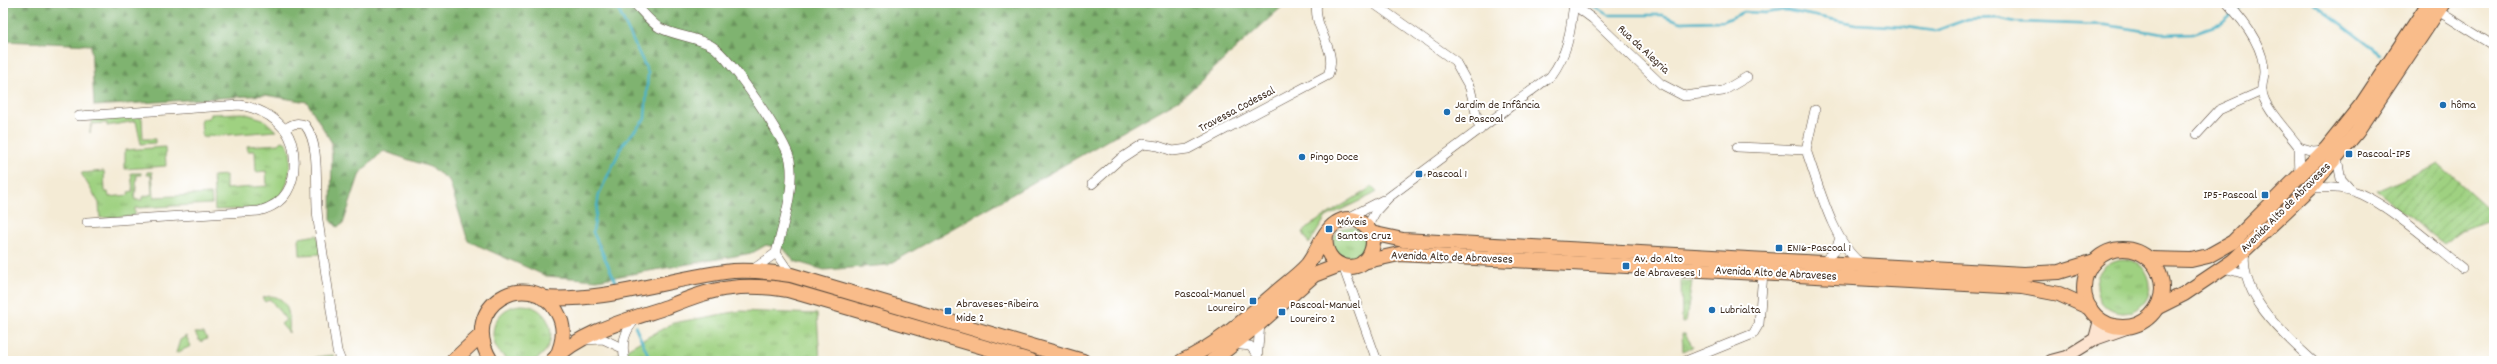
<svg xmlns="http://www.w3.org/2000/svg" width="2497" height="364" font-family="Dekko,sans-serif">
<defs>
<pattern id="grass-tufts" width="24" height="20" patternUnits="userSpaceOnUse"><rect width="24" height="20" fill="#9fd181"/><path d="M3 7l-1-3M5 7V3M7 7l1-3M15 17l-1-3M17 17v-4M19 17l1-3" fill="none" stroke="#83aa69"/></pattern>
<pattern id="forest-firs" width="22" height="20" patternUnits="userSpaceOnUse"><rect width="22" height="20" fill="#7fb36f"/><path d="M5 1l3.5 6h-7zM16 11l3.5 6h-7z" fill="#69925b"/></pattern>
<pattern id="garden-furrows" width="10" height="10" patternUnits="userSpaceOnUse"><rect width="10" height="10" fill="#9fd181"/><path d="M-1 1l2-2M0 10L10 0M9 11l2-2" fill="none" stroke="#83aa69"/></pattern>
</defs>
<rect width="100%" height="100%" fill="#fff"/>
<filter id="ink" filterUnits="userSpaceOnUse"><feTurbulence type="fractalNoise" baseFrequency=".025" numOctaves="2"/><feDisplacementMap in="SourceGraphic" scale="8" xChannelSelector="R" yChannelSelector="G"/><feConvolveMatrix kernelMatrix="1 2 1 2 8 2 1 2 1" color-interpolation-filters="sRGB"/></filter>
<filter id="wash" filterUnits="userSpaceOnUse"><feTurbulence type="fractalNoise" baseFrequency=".012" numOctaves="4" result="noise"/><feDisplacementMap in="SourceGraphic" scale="16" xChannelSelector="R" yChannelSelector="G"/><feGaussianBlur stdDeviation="0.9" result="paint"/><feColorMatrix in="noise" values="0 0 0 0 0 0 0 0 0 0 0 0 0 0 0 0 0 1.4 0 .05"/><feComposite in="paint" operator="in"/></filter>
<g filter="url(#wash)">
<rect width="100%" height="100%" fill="#f4ebd5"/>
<g fill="url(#grass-tufts)" stroke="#6d7e50">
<polygon points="243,113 263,119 276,131 202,137 201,119 208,118 211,114"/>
<polygon points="137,116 142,118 143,139 155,139 155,143 141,144 136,121 107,126 107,123 91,124 90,133 92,119"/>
<path d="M 282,141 C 297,143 289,185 282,194 C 279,197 269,205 265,206 C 253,210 229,209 215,210 L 213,176 L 226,175 L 226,189 L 267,186 L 266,171 L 256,172 L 255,151 L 248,151 L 247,146 L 279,144 Z"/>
<polygon points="165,147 166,166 125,169 125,150"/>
<polygon points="104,171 105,192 108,192 109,197 129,195 128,192 133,191 131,173 141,173 142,175 137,175 135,200 142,200 142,197 152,194 151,175 147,175 147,172 152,172 154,197 211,194 212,204 135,208 135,216 100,218 99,203 81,173"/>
<polygon points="1372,187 1377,192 1372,195 1326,217 1309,244 1303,232 1309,226"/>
<circle cx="1349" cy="243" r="16"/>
<polygon points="317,235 322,254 300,255 299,238"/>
<circle cx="2123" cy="286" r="27"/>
<polygon points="1681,281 1692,281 1686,322 1682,323"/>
<path d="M 270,296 C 290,297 290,318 289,333 L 281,324 L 286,320 L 270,299 L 265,302 L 262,298 Z"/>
<circle cx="522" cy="334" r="29"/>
<polygon points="740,311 817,314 820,361 611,361 609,359 673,323"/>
<polygon points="195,333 204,333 207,339 200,342"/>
<polygon points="1682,334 1685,334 1693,347 1683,351"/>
<polygon points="186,336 191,346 176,353 180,340"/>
<polygon points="333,355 336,361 310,361 316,357"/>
</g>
<polygon fill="url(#forest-firs)" stroke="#5d6e46" points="3,3 1286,3 1182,98 888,265 824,270 794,261 784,249 766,245 752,253 597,280 546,276 468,241 449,180 430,167 383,151 360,173 343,224 337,227 331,220 332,143 307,102 265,95 94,106 91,45 4,41 3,43"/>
<polygon fill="url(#garden-furrows)" stroke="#6d7e50" points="2439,164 2494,214 2494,218 2462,230 2443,244 2376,191"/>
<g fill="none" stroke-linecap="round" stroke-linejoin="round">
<g stroke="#4ab3c8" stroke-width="2.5">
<polyline points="615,3 648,72 645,119 623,144 599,194 593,232 617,285"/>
<polyline points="1588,3 1608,15 1662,15 1681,22 1724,21 1744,12 1765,13 1785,10 1855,24 1907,27 1935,31 1968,19 1998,18 2015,22 2106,25 2163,34 2193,33 2220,24 2233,13"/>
<polyline points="2314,3 2380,54"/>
<polyline points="2237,10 2246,3"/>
<polyline points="635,326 651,361"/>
</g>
</g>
</g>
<g filter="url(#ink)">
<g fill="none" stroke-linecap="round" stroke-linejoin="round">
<g stroke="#574739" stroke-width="10">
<g id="street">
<path d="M 634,3 C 642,11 651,23 660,28 C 676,36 697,37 712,46 C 730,57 786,140 790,160 C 795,190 783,224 776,253 L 751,271"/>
<polyline points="1373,3 1455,61 1470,88 1480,130"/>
<path d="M 2227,3 C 2244,21 2264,47 2264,72 C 2264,78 2261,85 2262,91 C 2263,107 2289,133 2299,147"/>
<polyline points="1574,5 1593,19 1661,84 1684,96 1723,91 1747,77"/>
<polyline points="2438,11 2494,46"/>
<path d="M 79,116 L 240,105 C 257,108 273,115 285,130 C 297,145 297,176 287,192 C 281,202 270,208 259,211 L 87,222"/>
<path d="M 285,129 C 292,124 296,122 305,125 C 322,146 314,193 318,220 C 324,264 331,307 337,351 L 341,361"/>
<polyline points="2197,134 2219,110 2262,91"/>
<path d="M 1737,147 L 1806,150 C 1818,183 1833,244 1862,264"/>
<polyline points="2299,147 2300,175"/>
<polyline points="2299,147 2313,151 2325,150"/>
<polyline points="1806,150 1815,110"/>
<polyline points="2337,158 2341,179 2352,191"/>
<path d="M 1092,184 L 1120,159 L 1143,144 L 1158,146 L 1173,151 L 1188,149 L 1328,75 C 1339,49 1312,29 1317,3"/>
<path d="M 2310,188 C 2324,187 2339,187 2353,191 C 2385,201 2434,246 2462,268"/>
<polyline points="1348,218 1383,200"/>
<path d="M 1367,227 L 1376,211 L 1389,197 L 1551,76 C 1569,51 1570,33 1574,3"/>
<path d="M 2245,250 C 2238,295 2283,334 2313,361"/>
<polyline points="776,253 791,275"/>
<polyline points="1822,263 1834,252 1840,239"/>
<polyline points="1343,266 1377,361"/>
<polyline points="2221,270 2228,269 2245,274"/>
<polyline points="584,340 603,339 622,348"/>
<polyline points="1233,344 1250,346 1257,354"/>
<path d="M 625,361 C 621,344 624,331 636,319"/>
<polyline points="1257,361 1260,323"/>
<polyline points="1686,361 1753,334 1759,324 1763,273"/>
</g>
</g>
<g stroke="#574739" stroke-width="14">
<g id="secondary">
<polyline points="2095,339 2100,320"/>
<polyline points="2051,361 2066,357 2095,339 2129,327"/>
</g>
</g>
<g stroke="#574739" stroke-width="16">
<g id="primary">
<polyline points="1371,233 1403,240 2024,274 2059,272 2095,261"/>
<circle cx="2123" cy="288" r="39"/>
<polyline points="2150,259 2191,260 2208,256 2233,242 2326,149 2362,104 2429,3"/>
<polyline points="1363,262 1399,254 2022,287 2059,294 2090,308"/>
<path d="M 543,298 C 609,302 669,278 733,271 C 753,270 772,272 791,275 L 1083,361"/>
<polyline points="2158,307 2184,294 2233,261 2310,188 2357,132 2443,3"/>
<polyline points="453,361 481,335"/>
<path d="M 491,361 C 456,304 531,266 557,312 C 566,327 564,342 556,358"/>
<path d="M 552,361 C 582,331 628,320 667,307 C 687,299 709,290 731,288 C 750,285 769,287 788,290 L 1031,361"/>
<path d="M 1182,361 C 1218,345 1245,319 1275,293 C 1285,284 1298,275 1307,265 C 1317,253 1323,231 1336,223 C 1354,211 1378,228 1372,249 C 1364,279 1321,269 1326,235"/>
<polyline points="1212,361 1260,323 1314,275 1340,265"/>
</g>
</g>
<use href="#street" stroke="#fff" stroke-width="9"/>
<use href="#secondary" stroke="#fde4d0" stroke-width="12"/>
<use href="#primary" stroke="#f9bc8a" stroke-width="14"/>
</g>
</g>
<g fill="#1f6fb2" stroke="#fff" stroke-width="1.5">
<circle cx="2443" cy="105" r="4"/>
<circle cx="1447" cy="112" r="4"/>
<rect x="2345" y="150" width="8" height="8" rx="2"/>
<circle cx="1302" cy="157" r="4"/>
<rect x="1415" y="170" width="8" height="8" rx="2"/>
<rect x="2261" y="191" width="8" height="8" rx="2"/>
<rect x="1325" y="225" width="8" height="8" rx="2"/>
<rect x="1775" y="244" width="8" height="8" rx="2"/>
<rect x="1622" y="262" width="8" height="8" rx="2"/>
<rect x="1249" y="297" width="8" height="8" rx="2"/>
<circle cx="1712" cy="310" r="4"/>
<rect x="944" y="307" width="8" height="8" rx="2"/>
<rect x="1278" y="308" width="8" height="8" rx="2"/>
</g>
<g text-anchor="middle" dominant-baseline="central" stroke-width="4" stroke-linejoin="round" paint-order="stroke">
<g font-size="12" fill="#3b2a1e" stroke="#fff">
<text transform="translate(1643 50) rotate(43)">Rua da Alegria</text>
<text transform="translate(1237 110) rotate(-28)">Travessa Codessal</text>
<text transform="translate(2286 208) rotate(-45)">Avenida Alto de Abraveses</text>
<text transform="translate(1452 258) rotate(2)">Avenida Alto de Abraveses</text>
<text transform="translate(1776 274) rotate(3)">Avenida Alto de Abraveses</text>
</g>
<g font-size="12" fill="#3b2a1e" stroke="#fff" text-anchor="start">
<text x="1455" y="105">Jardim de Infância<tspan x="1455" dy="14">de Pascoal</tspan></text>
<text x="2451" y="105">hôma</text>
<text x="2357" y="154">Pascoal-IP5</text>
<text x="1310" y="157">Pingo Doce</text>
<text x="1427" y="174">Pascoal 1</text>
<text x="2257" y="195" text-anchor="end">IP5-Pascoal</text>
<text x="1337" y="222">Móveis<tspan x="1337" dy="14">Santos Cruz</tspan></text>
<text x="1787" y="248">EN16-Pascoal 1</text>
<text x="1634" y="259">Av. do Alto<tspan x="1634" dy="14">de Abraveses 1</tspan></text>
<text x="1245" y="294" text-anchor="end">Pascoal-Manuel<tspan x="1245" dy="14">Loureiro</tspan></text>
<text x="956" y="304">Abraveses-Ribeira<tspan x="956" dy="14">Mide 2</tspan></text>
<text x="1290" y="305">Pascoal-Manuel<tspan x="1290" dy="14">Loureiro 2</tspan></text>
<text x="1720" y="310">Lubrialta</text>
</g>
</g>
<rect width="2497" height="364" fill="none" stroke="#fff" stroke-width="16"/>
</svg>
